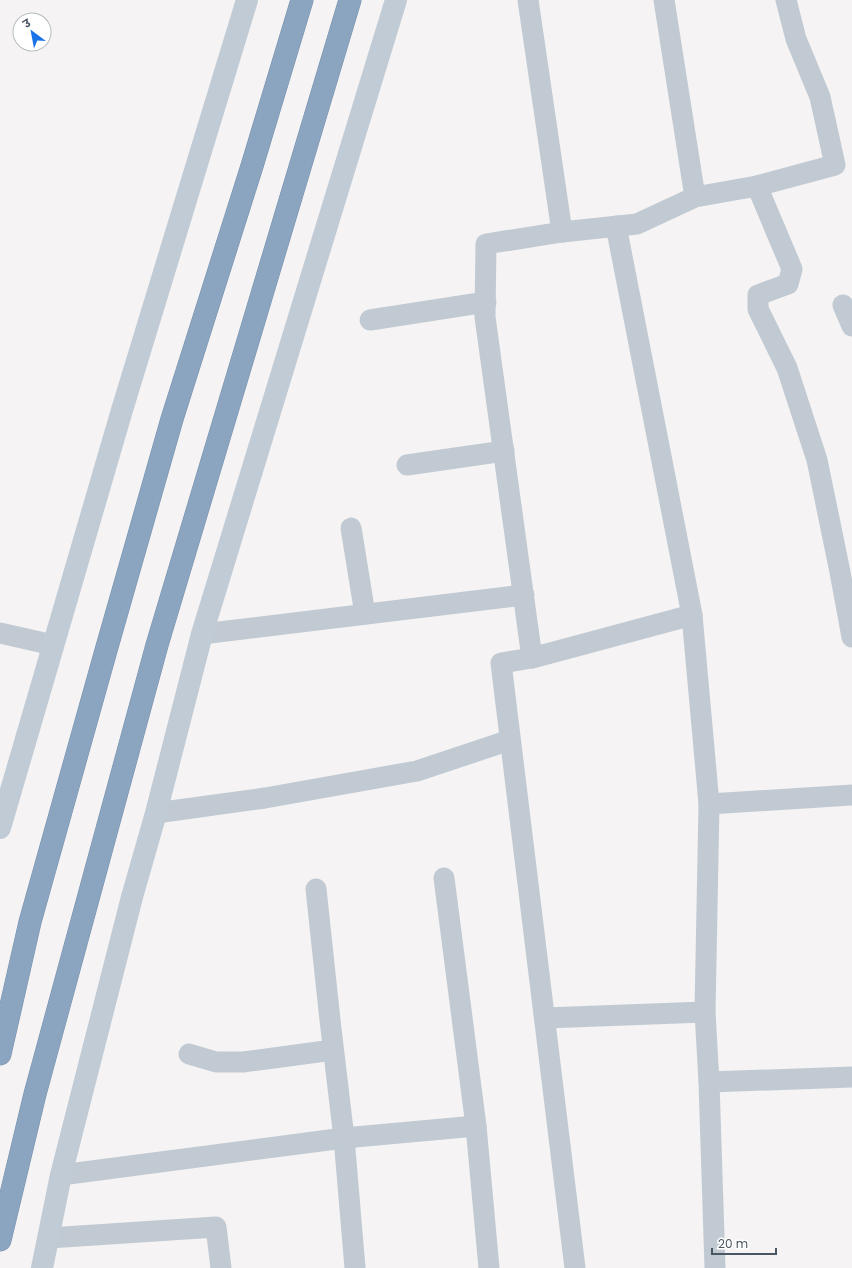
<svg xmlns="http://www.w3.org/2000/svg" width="852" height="1268" font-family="Poppins,'Noto Sans Devanagari',sans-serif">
<rect width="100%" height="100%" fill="#f5f3f3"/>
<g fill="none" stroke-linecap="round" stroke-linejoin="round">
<g stroke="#7690ad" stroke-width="23">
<g id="highway">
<polyline points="0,1054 30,922 105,654 172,419 252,166 302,0"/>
<polyline points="0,1240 35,1094 157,645 350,0"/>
</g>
</g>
<g stroke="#c1cad2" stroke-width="21">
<polyline points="528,0 562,232"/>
<polyline points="664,0 695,197"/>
<polyline points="757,186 792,269 788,284 758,295 758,309 787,368 817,460 840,572 852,637"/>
<polyline points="617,226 618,236 692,615 709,804 705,1012 709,1082 715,1268"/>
<polyline points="843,305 852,326"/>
<polyline points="370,320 486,302"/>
<polyline points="407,465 504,451"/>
<polyline points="351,528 365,614"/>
<polyline points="0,633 53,645"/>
<polyline points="202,634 524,595"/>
<polyline points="532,658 485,317 486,244 562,232 637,224 695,197 757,186 835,165 820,97 796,39 786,0"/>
<polyline points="709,804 852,795"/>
<polyline points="156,813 265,798 417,771 510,740"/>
<polyline points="444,878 476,1126 489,1268"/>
<polyline points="316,889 330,1020 344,1138 355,1268"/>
<polyline points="545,1018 705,1012"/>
<polyline points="189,1054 216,1062 243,1062 333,1050"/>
<polyline points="709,1082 852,1077"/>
<polyline points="61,1175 344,1138 476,1126"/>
<polyline points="49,1238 216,1227 221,1268"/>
<polyline points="575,1268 501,663 532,658 692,615"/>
</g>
<g stroke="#c1cbd6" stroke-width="22">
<polyline points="0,828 122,410 247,0"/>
<polyline points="42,1268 61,1175 132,897 156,813 202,634 396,0"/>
</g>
<use href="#highway" stroke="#8ba5c1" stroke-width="22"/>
</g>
<g transform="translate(32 32) rotate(328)"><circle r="19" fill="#ffffff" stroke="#b7bbc0"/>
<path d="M0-3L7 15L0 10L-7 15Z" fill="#1a73e8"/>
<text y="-6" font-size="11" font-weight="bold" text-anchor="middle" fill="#4a5661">उ</text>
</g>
<path d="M712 1248v6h64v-6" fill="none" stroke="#4a5661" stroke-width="2"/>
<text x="718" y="1248" font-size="12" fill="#4a5661" stroke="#ffffff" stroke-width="3" paint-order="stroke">20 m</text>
</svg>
